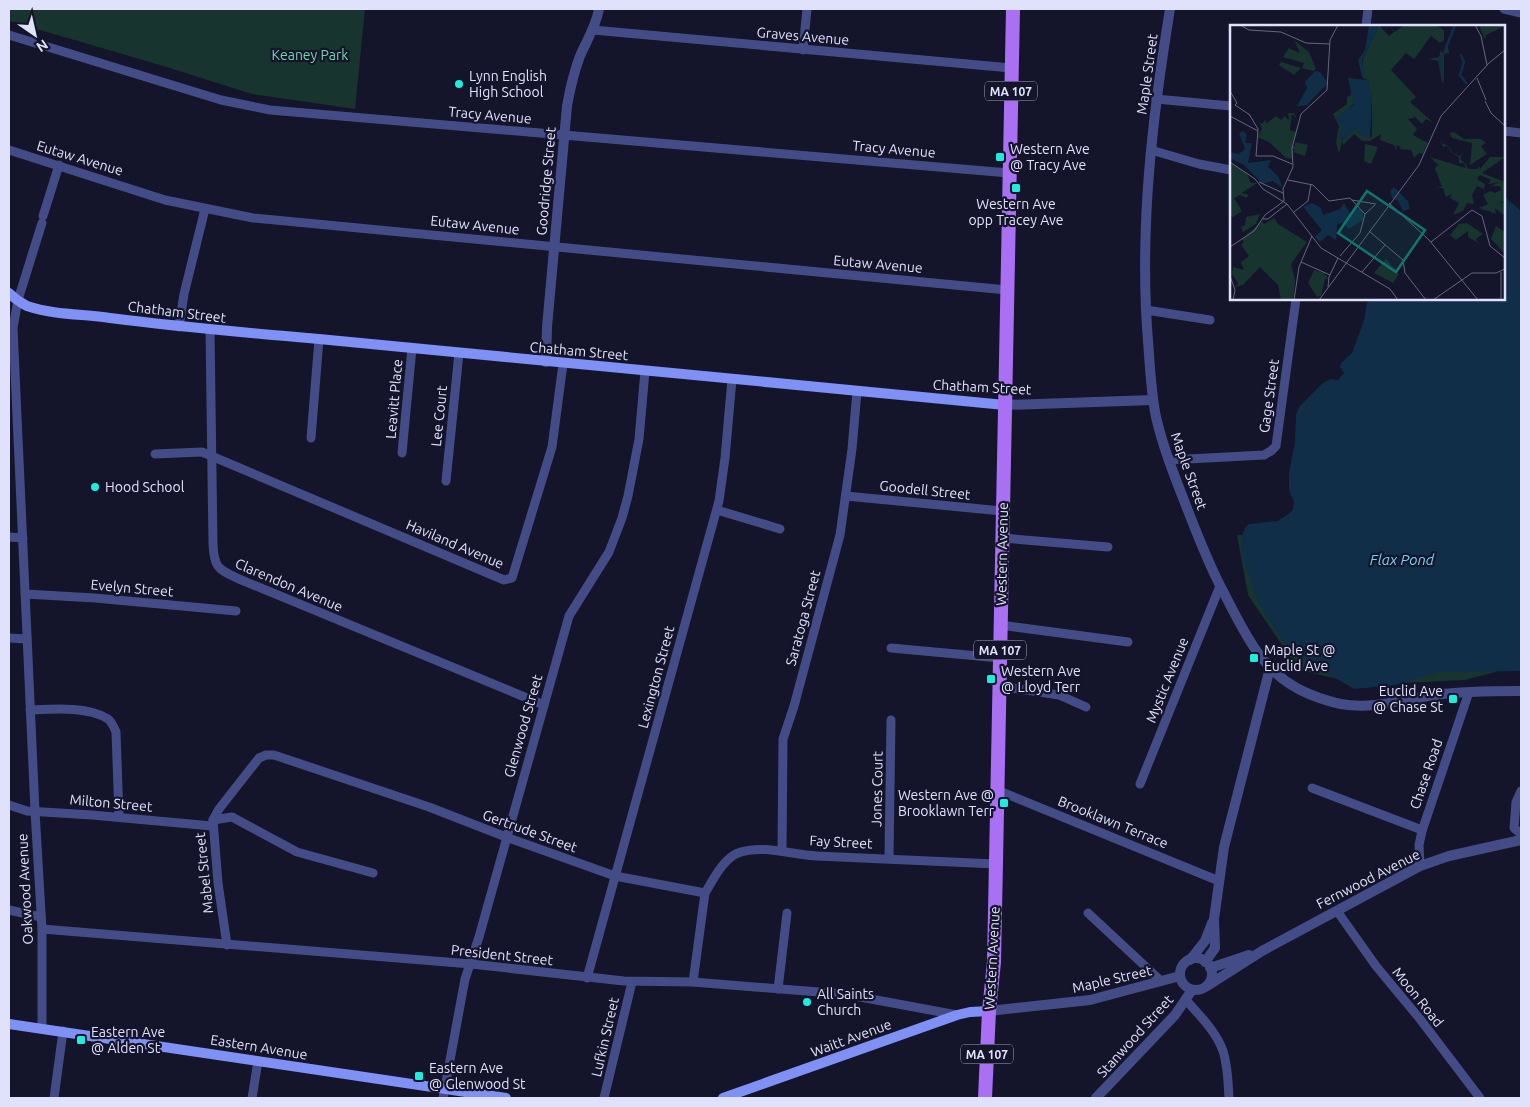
<svg xmlns="http://www.w3.org/2000/svg" width="1530" height="1107" font-family="Ubuntu,sans-serif">
<rect width="100%" height="100%" fill="#14142b"/>
<g fill="#17342e">
<polygon points="9,9 365,9 355,109 252,94 160,65 9,21"/>
<polygon points="1267,534 1521,665 1465,680 1363,685 1299,670 1248,595 1237,535"/>
</g>
<polygon fill="#102e47" points="1504,196 1521,211 1521,671 1440,672 1396,685 1354,689 1298,656 1280,637 1270,622 1257,599 1246,567 1241,547 1242,536 1245,528 1249,524 1278,521 1290,513 1293,509 1294,502 1289,490 1289,473 1295,442 1296,415 1299,407 1323,383 1331,379 1338,380 1344,373 1340,367 1341,363 1352,353 1364,320 1367,303 1371,299 1504,299"/>
<g fill="none" stroke-linecap="round" stroke-linejoin="round">
<g stroke="#434c86" stroke-width="9">
<polyline points="1504,9 1521,13"/>
<polyline points="1366,26 1368,9"/>
<polyline points="593,30 1011,68"/>
<polyline points="9,35 221,100 270,110 1009,173"/>
<polyline points="803,50 807,9"/>
<polyline points="1156,99 1231,106"/>
<polyline points="1504,131 1521,133"/>
<polyline points="9,150 165,200 253,218 1007,290"/>
<polyline points="1151,150 1199,164 1231,170"/>
<polyline points="43,216 59,165"/>
<polyline points="42,223 18,300 13,328 35,811 42,929 42,1028"/>
<polyline points="1146,310 1210,320"/>
<polyline points="179,327 184,294 205,209"/>
<path d="M 210,330 L 213,544 C 214,568 218,569 239,579 L 544,705"/>
<polyline points="311,438 319,339"/>
<polyline points="402,453 412,348"/>
<polyline points="155,454 202,452 504,580 512,578 552,447 563,364"/>
<polyline points="1169,460 1264,455 1271,451 1276,446 1296,299"/>
<polyline points="446,481 459,353"/>
<polyline points="846,496 1002,511"/>
<polyline points="717,510 780,529"/>
<polyline points="9,537 23,538"/>
<polyline points="1002,538 1108,547"/>
<polyline points="25,594 95,598 236,611"/>
<polyline points="1000,625 1128,642"/>
<polyline points="9,638 27,639"/>
<polyline points="891,648 1000,658"/>
<polyline points="999,686 1059,695 1086,707"/>
<path d="M 30,710 C 52,709 89,706 108,719 C 112,722 114,727 116,732 L 119,817"/>
<polyline points="1140,784 1220,586"/>
<polyline points="1312,788 1422,830"/>
<polyline points="997,790 1219,881"/>
<polyline points="1521,791 1516,802 1514,828 1521,834"/>
<polyline points="9,805 27,811 92,815 212,826"/>
<polyline points="213,820 232,817 297,852 373,873"/>
<polyline points="782,851 783,739 794,706 840,535 852,449 857,391"/>
<polyline points="889,858 891,720"/>
<polyline points="1420,866 1419,845 1422,831 1469,692"/>
<path d="M 705,893 C 713,880 723,859 738,853 C 764,844 791,855 817,856 C 877,859 936,861 996,864"/>
<polyline points="9,910 41,917"/>
<polyline points="1337,911 1376,966 1420,1019 1480,1098"/>
<polyline points="1088,913 1161,981"/>
<polyline points="42,929 471,964 624,981 693,982 844,994 957,1015"/>
<polyline points="227,945 218,883 213,820 219,809 259,758 266,755 274,755 429,807 506,837 615,876 705,893 693,982"/>
<polyline points="587,978 719,501 725,458 732,379"/>
<polyline points="778,989 787,913"/>
<path d="M 1186,1000 C 1199,1015 1216,1031 1223,1051 C 1228,1066 1228,1083 1229,1098"/>
<polyline points="54,1098 63,1031"/>
<polyline points="252,1098 258,1061"/>
<polyline points="443,1098 465,979 479,937 569,616 609,552 622,518 628,496 639,439 645,371"/>
<polyline points="604,1098 632,982"/>
</g>
<g stroke="#434c86" stroke-width="10">
<path d="M 1170,9 C 1152,119 1139,230 1148,341 C 1150,367 1151,392 1156,417 C 1163,447 1174,475 1185,503 C 1197,534 1209,566 1225,595 C 1246,636 1264,676 1309,694 C 1319,698 1330,702 1341,704 C 1372,710 1405,699 1435,695 C 1464,691 1493,691 1521,691"/>
<path d="M 546,362 L 547,327 L 567,106 C 570,89 574,72 580,56 C 587,40 596,26 599,9"/>
<polyline points="1005,405 1153,400"/>
<circle cx="1196" cy="974" r="16"/>
<polyline points="1190,960 1205,941 1212,923"/>
<polyline points="1205,962 1215,948 1214,919 1224,847 1270,668"/>
<polyline points="1210,968 1249,955"/>
<polyline points="1207,986 1262,951 1420,866 1449,856 1521,840"/>
<polyline points="989,1011 1090,1000 1180,976"/>
<polyline points="1096,1098 1175,1015 1192,990"/>
</g>
<g stroke="#7f91f5" stroke-width="10">
<path d="M 9,293 C 14,298 21,303 27,306 C 54,315 83,314 110,318 C 180,327 249,333 319,339 L 1005,405"/>
<polyline points="9,1024 506,1098"/>
<polyline points="723,1098 957,1015 970,1012 989,1011"/>
</g>
<polyline stroke="#aa70f3" stroke-width="14" points="985,1098 989,1011 994,962 1013,9"/>
</g>
<g fill="#1ceddc" stroke="#14142b" stroke-width="2">
<circle cx="459" cy="84" r="5"/>
<rect x="995" y="152" width="10" height="10" rx="2.5"/>
<rect x="1011" y="183" width="10" height="10" rx="2.5"/>
<circle cx="95" cy="487" r="5"/>
<rect x="1249" y="653" width="10" height="10" rx="2.5"/>
<rect x="986" y="674" width="10" height="10" rx="2.5"/>
<rect x="1448" y="694" width="10" height="10" rx="2.5"/>
<rect x="999" y="798" width="10" height="10" rx="2.5"/>
<circle cx="807" cy="1002" r="5"/>
<rect x="76" y="1035" width="10" height="10" rx="2.5"/>
<rect x="414" y="1071" width="10" height="10" rx="2.5"/>
</g>
<g text-anchor="middle" dominant-baseline="central" stroke-width="4.5" stroke-linejoin="round" paint-order="stroke">
<g fill="#14142b" stroke="#a3a4bd" stroke-width="1">
<rect x="985" y="81.5" width="52" height="19" rx="4"/>
<rect x="974" y="640.5" width="52" height="19" rx="4"/>
<rect x="961" y="1044.5" width="52" height="19" rx="4"/>
</g>
<g font-size="12" font-weight="bold" fill="#e0e2fc">
<text x="1011" y="91">MA 107</text>
<text x="1000" y="650">MA 107</text>
<text x="987" y="1054">MA 107</text>
</g>
<g font-size="14" fill="#e0e2fc" stroke="#14142b">
<text transform="translate(803 36) rotate(5)">Graves Avenue</text>
<text transform="translate(1147 74) rotate(-82)">Maple Street</text>
<text transform="translate(490 115) rotate(5)">Tracy Avenue</text>
<text transform="translate(894 149) rotate(5)">Tracy Avenue</text>
<text transform="translate(80 158) rotate(17)">Eutaw Avenue</text>
<text transform="translate(546 181) rotate(-85)">Goodridge Street</text>
<text transform="translate(475 225) rotate(6)">Eutaw Avenue</text>
<text transform="translate(878 264) rotate(5)">Eutaw Avenue</text>
<text transform="translate(177 312) rotate(7)">Chatham Street</text>
<text transform="translate(579 351) rotate(5)">Chatham Street</text>
<text transform="translate(982 387) rotate(3)">Chatham Street</text>
<text transform="translate(1269 396) rotate(-82)">Gage Street</text>
<text transform="translate(394 399) rotate(-85)">Leavitt Place</text>
<text transform="translate(439 416) rotate(-84)">Lee Court</text>
<text transform="translate(1189 471) rotate(70)">Maple Street</text>
<text transform="translate(925 490) rotate(6)">Goodell Street</text>
<text transform="translate(455 544) rotate(23)">Haviland Avenue</text>
<text transform="translate(1002 554) rotate(-89)">Western Avenue</text>
<text transform="translate(289 585) rotate(23)">Clarendon Avenue</text>
<text transform="translate(132 588) rotate(5)">Evelyn Street</text>
<text transform="translate(803 618) rotate(-75)">Saratoga Street</text>
<text transform="translate(656 677) rotate(-75)">Lexington Street</text>
<text transform="translate(1167 680) rotate(-68)">Mystic Avenue</text>
<text transform="translate(523 726) rotate(-74)">Glenwood Street</text>
<text transform="translate(1426 774) rotate(-71)">Chase Road</text>
<text transform="translate(877 789) rotate(-89)">Jones Court</text>
<text transform="translate(111 803) rotate(5)">Milton Street</text>
<text transform="translate(1113 822) rotate(22)">Brooklawn Terrace</text>
<text transform="translate(530 831) rotate(20)">Gertrude Street</text>
<text transform="translate(841 842) rotate(3)">Fay Street</text>
<text transform="translate(204 873) rotate(-96)">Mabel Street</text>
<text transform="translate(1368 879) rotate(-27)">Fernwood Avenue</text>
<text transform="translate(25 889) rotate(-93)">Oakwood Avenue</text>
<text transform="translate(502 955) rotate(6)">President Street</text>
<text transform="translate(992 958) rotate(-87)">Western Avenue</text>
<text transform="translate(1112 979) rotate(-13)">Maple Street</text>
<text transform="translate(1418 997) rotate(51)">Moon Road</text>
<text transform="translate(1135 1036) rotate(-48)">Stanwood Street</text>
<text transform="translate(605 1037) rotate(-77)">Lufkin Street</text>
<text transform="translate(851 1038) rotate(-20)">Waitt Avenue</text>
<text transform="translate(259 1047) rotate(9)">Eastern Avenue</text>
</g>
<g font-size="14" fill="#70d8ab" stroke="#14142b">
<text x="310" y="55">Keaney Park</text>
</g>
<g font-size="14" fill="#e0e2fc" stroke="#14142b" text-anchor="start">
<text x="469" y="76">Lynn English<tspan x="469" dy="16">High School</tspan></text>
<text x="1010" y="149">Western Ave<tspan x="1010" dy="16">@ Tracy Ave</tspan></text>
<text x="1016" y="204" text-anchor="middle">Western Ave<tspan x="1016" dy="16">opp Tracey Ave</tspan></text>
<text x="105" y="487">Hood School</text>
<text x="1264" y="650">Maple St @<tspan x="1264" dy="16">Euclid Ave</tspan></text>
<text x="1001" y="671">Western Ave<tspan x="1001" dy="16">@ Lloyd Terr</tspan></text>
<text x="1443" y="691" text-anchor="end">Euclid Ave<tspan x="1443" dy="16">@ Chase St</tspan></text>
<text x="994" y="795" text-anchor="end">Western Ave @<tspan x="994" dy="16">Brooklawn Terr</tspan></text>
<text x="817" y="994">All Saints<tspan x="817" dy="16">Church</tspan></text>
<text x="91" y="1032">Eastern Ave<tspan x="91" dy="16">@ Alden St</tspan></text>
<text x="429" y="1068">Eastern Ave<tspan x="429" dy="16">@ Glenwood St</tspan></text>
</g>
<g font-size="15" font-style="italic" fill="#76d1f4" stroke="#14142b">
<text x="1402" y="559">Flax Pond</text>
</g>
</g>
<g transform="translate(1230 25)">
<rect width="275" height="275" fill="#14142b"/>
<path d="M 149,0 L 159,11 L 164,7 L 159,1 L 165,7 L 174,0 L 206,0 L 214,5 L 214,15 L 210,18 L 201,11 L 184,34 L 176,28 L 161,45 L 186,72 L 180,77 L 205,99 L 196,94 L 192,99 L 183,90 L 184,93 L 178,94 L 187,104 L 183,110 L 198,118 L 193,129 L 189,128 L 184,133 L 181,125 L 169,124 L 171,122 L 166,120 L 167,126 L 164,120 L 150,115 L 151,109 L 140,116 L 132,116 L 124,109 L 113,120 L 112,116 L 109,129 L 106,117 L 109,101 L 103,89 L 117,79 L 117,72 L 121,70 L 121,55 L 130,56 L 124,78 L 110,92 L 112,102 L 110,113 L 112,115 L 126,103 L 133,111 L 142,112 L 142,72 L 137,55 L 133,53 L 133,34 ZM 249,0 L 275,0 L 275,1 L 256,10 L 255,15 ZM 64,15 L 79,27 L 86,44 L 83,46 L 72,43 L 74,38 L 53,32 L 59,23 L 70,28 ZM 217,17 L 219,28 L 214,29 L 214,60 L 208,36 L 199,34 L 209,32 L 211,25 L 213,29 ZM 51,37 L 71,43 L 64,50 L 49,40 ZM 58,88 L 64,88 L 67,94 L 62,89 L 60,105 L 67,107 L 62,120 L 65,121 L 65,117 L 78,120 L 75,131 L 63,127 L 65,125 L 62,123 L 62,134 L 56,133 L 39,117 L 27,112 L 32,104 L 29,96 L 32,99 L 35,95 L 37,98 L 46,91 L 51,95 L 55,91 L 59,96 ZM 224,107 L 234,114 L 251,114 L 256,118 L 251,121 L 257,129 L 240,140 L 242,118 L 222,113 L 220,108 ZM 209,112 L 212,118 L 218,121 L 223,128 L 230,131 L 233,128 L 230,134 L 236,139 L 238,144 L 247,144 L 249,141 L 250,144 L 260,132 L 275,132 L 252,148 L 275,157 L 275,176 L 266,179 L 275,177 L 275,191 L 265,183 L 266,189 L 249,183 L 258,179 L 253,170 L 260,166 L 265,168 L 271,165 L 270,161 L 261,161 L 270,157 L 258,159 L 261,155 L 250,150 L 247,154 L 255,159 L 254,164 L 247,161 L 242,170 L 244,179 L 237,178 L 233,186 L 223,190 L 229,178 L 220,173 L 222,169 L 216,172 L 213,163 L 205,163 L 212,162 L 205,143 L 208,140 L 200,132 L 236,143 L 234,138 L 229,138 L 229,132 L 222,128 L 217,121 L 213,122 ZM 135,119 L 148,122 L 141,139 L 134,136 ZM 0,137 L 17,149 L 21,158 L 27,158 L 12,168 L 19,170 L 16,173 L 10,170 L 4,173 L 12,186 L 3,192 L 0,191 ZM 30,189 L 26,199 L 13,207 L 11,202 L 15,200 L 16,192 ZM 44,193 L 48,199 L 77,217 L 61,239 L 65,255 L 63,275 L 51,275 L 48,260 L 30,242 L 13,260 L 5,262 L 8,258 L 2,249 L 3,242 L 14,245 L 11,237 L 19,231 L 11,220 L 14,217 L 12,214 L 32,196 L 34,199 ZM 237,198 L 253,209 L 246,214 L 248,218 L 238,212 L 238,206 L 226,215 L 220,210 L 229,199 ZM 266,201 L 275,207 L 275,229 L 261,214 ZM 156,234 L 169,249 L 163,258 L 144,248 ZM 84,245 L 94,248 L 98,253 L 95,254 L 91,271 L 87,272 L 78,258 Z" fill="#17342e"/>
<path d="M 139,0 L 147,0 L 147,5 L 132,35 L 135,51 L 132,52 L 128,35 L 135,25 ZM 85,46 L 90,47 L 98,58 L 77,80 L 67,81 L 77,63 L 75,57 ZM 118,53 L 138,55 L 142,72 L 140,113 L 132,111 L 126,103 L 113,115 L 110,113 L 112,102 L 106,93 L 124,79 ZM 13,106 L 17,110 L 15,118 L 22,118 L 18,138 L 41,135 L 38,142 L 48,151 L 53,163 L 43,156 L 33,159 L 14,140 L 0,133 L 0,127 L 9,129 L 15,124 L 9,108 ZM 164,162 L 178,176 L 180,184 L 173,186 L 168,176 L 162,173 L 160,166 ZM 82,178 L 91,183 L 93,190 L 110,184 L 114,178 L 120,188 L 125,182 L 133,186 L 133,195 L 119,204 L 113,198 L 107,199 L 106,215 L 98,210 L 90,217 L 85,212 L 92,205 L 73,182 Z" fill="#102e47"/>
<path fill="none" stroke="#102e47" stroke-width="2.5" d="M 214,28 L 225,0M 230,29 L 234,37 L 230,50 L 237,59M 213,57 L 209,34 L 214,29"/>
<path fill="none" stroke="#66667f" stroke-width="1" d="M 10,0 L 19,5 L 51,7 L 76,18 L 100,19M 245,0 L 251,11 L 257,40M 247,53 L 256,75M 0,66 L 7,78 L 5,80 L 20,90M 255,76 L 261,88 L 275,101M 19,89 L 28,104 L 26,131 L 43,131 L 62,139M 0,91 L 28,106M 0,137 L 25,154 L 33,164 L 57,179 L 91,223 L 160,264 L 168,275M 58,155 L 83,160 L 99,176 L 120,173 L 135,189M 29,157 L 53,168M 122,175 L 146,179M 54,176 L 53,164 L 63,142 L 62,123 L 71,89 L 97,65 L 100,15 L 108,0M 159,178 L 199,215 L 248,275M 64,187 L 78,176 L 81,159M 33,194 L 38,194 L 57,179M 139,206 L 173,235 L 175,248 L 196,275M 201,217 L 242,185 L 252,191 L 260,221 L 275,233M 0,222 L 24,206 L 35,190 L 54,176M 110,231 L 130,208 L 135,189 L 145,180M 71,237 L 100,250M 132,247 L 155,220M 271,247 L 271,275M 0,251 L 5,265 L 3,275M 98,262 L 99,252 L 108,233M 64,275 L 69,242 L 82,211M 89,275 L 189,140 L 211,91 L 259,38 L 275,25M 203,275 L 242,248 L 266,248 L 275,244"/>
<path fill="#0f766e" fill-opacity="0.15" stroke="#0f766e" stroke-width="2.5" d="M 137,166 L 195,205 L 166,247 L 108,208 Z"/>
<rect width="275" height="275" fill="none" stroke="#e0e2fc" stroke-width="2.5"/>
</g>
<rect width="1530" height="1107" fill="none" stroke="#e0e2fc" stroke-width="20"/>
<g transform="translate(35 35) rotate(146)" stroke="#14142b" stroke-width="4" paint-order="stroke">
<path d="M0-4L9 19L0 12L-9 19Z" fill="#e0e2fc"/>
<text y="-8" font-size="14" font-weight="bold" text-anchor="middle" fill="#e0e2fc">N</text>
</g>
</svg>
